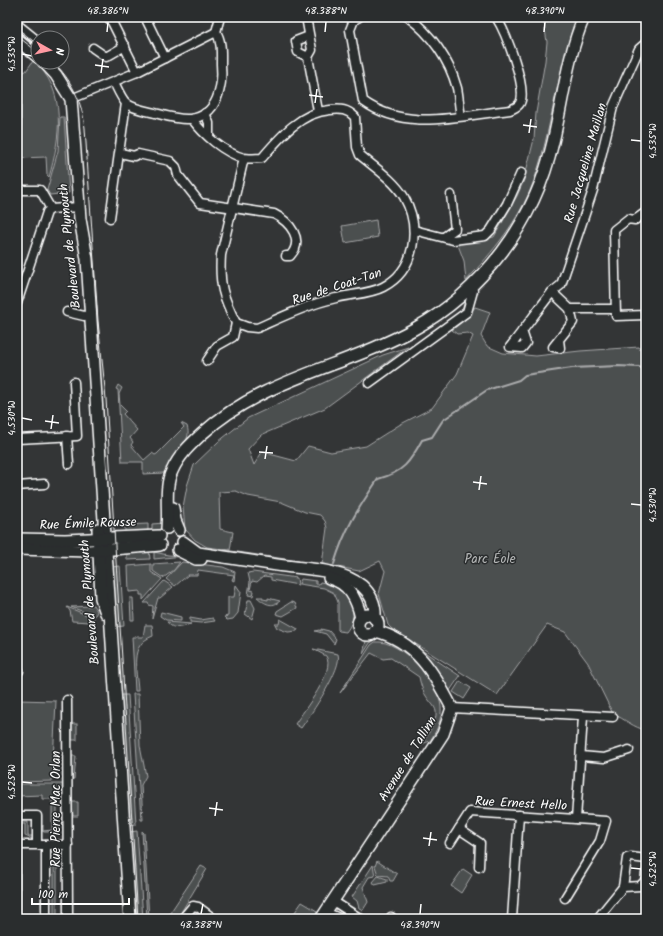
<svg xmlns="http://www.w3.org/2000/svg" width="663" height="936" font-family="Kalam,sans-serif">
<rect width="100%" height="100%" fill="#333536"/>
<filter id="ink" filterUnits="userSpaceOnUse"><feTurbulence type="fractalNoise" baseFrequency=".025" numOctaves="2"/><feDisplacementMap in="SourceGraphic" scale="8" xChannelSelector="R" yChannelSelector="G"/><feConvolveMatrix kernelMatrix="1 2 1 2 8 2 1 2 1" color-interpolation-filters="sRGB"/></filter>
<g filter="url(#ink)">
<g fill="#4c4f50" stroke="#a6a7a8">
<path d="M 543,17 L 576,17 C 569,39 563,62 558,85 C 550,118 545,151 533,183 C 519,221 493,251 466,281 L 464,261 L 458,245 L 458,242 L 494,237 L 517,196 L 524,180 L 534,139 L 536,113 L 545,61 L 547,42 Z"/>
<path d="M 33,61 C 68,89 60,139 49,177 L 47,175 L 46,157 L 21,158 L 21,106 L 17,106 L 17,75 L 26,71 Z"/>
<polygon points="60,117 64,117 69,193 50,195 47,190 58,151"/>
<polygon points="376,220 378,237 345,243 342,226"/>
<path d="M 475,307 L 490,312 L 481,336 L 487,346 L 503,353 L 536,356 L 580,351 L 639,347 L 640,350 L 646,350 L 646,730 C 634,728 625,719 613,714 L 588,663 L 565,632 L 547,625 L 497,695 L 392,629 L 388,625 L 379,594 L 385,571 L 380,561 L 359,571 L 322,564 L 327,528 L 325,521 L 320,515 L 305,512 L 281,502 L 248,496 L 236,491 L 219,492 L 220,529 L 233,532 L 230,550 L 207,547 L 195,540 L 185,529 L 183,507 L 187,486 L 194,465 L 218,442 L 248,418 L 383,355 L 408,347 L 325,408 L 261,435 L 248,449 L 254,465 L 262,452 L 296,461 L 308,446 L 331,452 L 366,446 L 399,425 L 432,408 L 457,374 L 473,336 L 468,333 L 457,334 L 452,330 L 466,319 Z"/>
<path d="M 118,385 L 122,388 L 119,394 L 120,405 L 126,411 L 123,414 L 137,430 L 130,438 L 133,442 L 131,445 L 144,460 L 152,453 L 155,455 L 157,454 L 184,427 L 181,423 L 187,426 C 192,441 179,448 172,459 C 168,463 167,469 164,473 L 143,474 L 143,462 L 122,462 L 118,390 L 116,389 Z"/>
<path d="M 164,523 C 162,528 158,531 152,531 L 152,524 Z"/>
<polygon points="148,524 148,531 125,533 125,525"/>
<polygon points="224,550 299,561 299,562 224,552"/>
<polygon points="149,551 150,559 127,560 127,553"/>
<polygon points="154,552 168,555 183,556 154,559"/>
<polygon points="180,562 174,570 163,578 153,571 153,564"/>
<polygon points="182,562 223,567 235,572 234,581 232,580 234,575 198,570 197,575 188,575 175,586 166,579"/>
<polygon points="151,564 151,572 162,579 143,600 143,595 140,595 140,591 129,592 128,566"/>
<polygon points="120,566 124,626 114,627 112,567"/>
<polygon points="253,572 297,578 298,585 271,580 271,577 264,576 257,582 252,581 250,590 254,591 253,596 248,595 250,582 248,573"/>
<polygon points="331,575 362,590 370,608 361,604"/>
<path d="M 301,579 L 316,581 L 316,584 L 319,584 L 320,582 C 344,585 364,610 346,632 L 339,631 L 338,630 L 338,602 L 334,593 L 324,588 L 299,584 Z"/>
<polygon points="164,581 173,587 160,598 158,598 152,619 153,606 149,605 148,603 144,603"/>
<polygon points="236,585 241,592 238,613 233,619 227,620 224,617 228,616 228,597 234,597"/>
<path d="M 257,597 L 263,597 L 263,599 L 268,600 L 268,598 L 280,601 C 272,608 265,604 257,597 Z"/>
<polygon points="130,598 133,598 134,620 131,620"/>
<polygon points="248,600 251,600 255,608 252,619 245,614"/>
<polygon points="91,602 97,611 95,616 71,607 91,606"/>
<polygon points="291,602 295,603 297,608 283,616 276,614 277,611"/>
<polygon points="67,607 94,618 92,624 90,622 72,621 70,611"/>
<polygon points="161,612 181,617 181,621 166,620 160,616"/>
<polygon points="190,618 201,620 213,618 215,621 201,623 190,622"/>
<polygon points="280,619 298,629 297,631 288,632 277,628 275,624 279,624"/>
<path d="M 167,622 L 191,624 C 181,627 174,631 167,622 Z"/>
<path d="M 145,625 L 152,625 L 153,636 C 128,645 137,670 138,691 L 135,691 L 132,637 L 143,637 Z"/>
<polygon points="321,629 329,631 336,639 334,644 326,634 315,631 319,630 321,631"/>
<polygon points="372,637 379,638 370,643 363,654 366,641"/>
<path d="M 375,642 C 401,639 439,683 441,707 C 442,720 437,730 430,741 L 422,744 C 452,697 426,715 419,677 L 391,658 L 383,659 L 371,653 L 340,693 L 371,645 Z"/>
<path d="M 313,649 L 338,654 C 343,668 311,714 301,728 L 295,724 C 304,710 336,671 326,656 Z"/>
<path d="M 419,651 L 423,651 L 460,676 L 449,692 L 436,673 L 436,668 C 430,659 425,659 419,651 Z"/>
<polygon points="460,681 471,688 464,699 453,692"/>
<polygon points="133,694 138,694 140,745 146,776 141,785 143,820 141,820"/>
<polygon points="121,695 128,695 136,824 126,825 121,734 124,734"/>
<polygon points="17,700 56,701 52,781 17,782"/>
<rect x="72" y="724" width="5" height="16"/>
<polygon points="72,756 76,756 74,779 72,779"/>
<polygon points="17,784 63,784 61,799 42,799 42,795 17,796"/>
<polygon points="52,801 57,801 57,830 55,832 44,832 41,830 43,825 43,831 52,830"/>
<polygon points="72,802 78,802 78,816 73,816"/>
<polygon points="23,820 23,822 28,822 28,836 34,836 32,839 25,836 25,824 19,824"/>
<polygon points="137,831 143,919 134,919 129,832"/>
<polygon points="142,831 144,833 149,919 147,919"/>
<polygon points="53,850 59,850 62,854 57,854 57,919 54,919 54,854 49,854"/>
<polygon points="377,861 397,874 393,881 390,881 388,876 378,875 375,866"/>
<polygon points="373,865 375,876 369,877 363,887 368,902 363,910 359,908 357,901 352,897"/>
<polygon points="201,866 207,869 177,919 166,919"/>
<polygon points="463,869 472,875 461,893 451,886"/>
<rect x="17" y="871" width="3" height="48"/>
<polygon points="378,876 387,879 387,882 375,885 373,882"/>
<polygon points="302,902 317,911 314,919 290,919"/>
</g>
<g fill="none" stroke-linecap="round" stroke-linejoin="round">
<path stroke="#abacad" stroke-width="2" d="M 334,564 C 345,528 358,509 378,479 C 404,472 410,462 422,440 L 432,437 L 443,420 L 487,390 L 519,380 L 525,375 L 572,368 L 618,366 L 639,367 L 646,370"/>
<g stroke="#fff" stroke-width="11">
<g id="street">
<polyline points="108,17 112,22 137,72"/>
<polyline points="145,17 165,58"/>
<polyline points="306,17 312,50 308,57 318,111"/>
<path d="M 359,17 L 354,20 L 350,30 L 363,101 C 407,133 461,115 510,110 C 514,108 518,107 520,103 C 528,88 505,31 496,17"/>
<path d="M 408,17 C 431,34 449,59 457,88 C 459,97 459,107 461,116"/>
<polyline points="646,17 646,21"/>
<polyline points="17,24 38,41"/>
<polyline points="216,32 220,17"/>
<polyline points="93,48 106,57 125,46"/>
<polyline points="308,57 298,52 296,41 309,36"/>
<path d="M 114,82 C 117,88 121,98 126,103 C 133,109 146,111 155,113 C 166,116 178,120 190,119 C 218,116 223,86 221,64 C 221,53 222,41 216,32"/>
<polyline points="71,99 137,72 216,32"/>
<polyline points="205,113 209,123 209,136"/>
<path d="M 192,119 C 203,134 224,153 244,158 C 249,159 257,158 262,158 C 280,137 301,112 330,110 C 341,109 347,109 355,117 L 357,147 L 360,155 C 374,167 394,180 404,197 C 421,227 416,270 383,287 C 370,294 351,294 336,298 C 309,304 282,317 257,328 L 247,327 L 236,323 C 223,297 219,285 221,255 L 244,158"/>
<path d="M 120,153 L 134,156 L 138,154 L 170,161 L 176,167 L 178,175 L 200,203 L 274,214 C 290,222 305,240 290,256 L 286,256"/>
<polyline points="17,190 40,190 51,209"/>
<polyline points="646,212 635,220 628,219 614,230 616,316 646,315"/>
<polyline points="110,218 126,103"/>
<polyline points="414,230 453,240 485,236 491,230 507,204 521,173"/>
<polyline points="444,237 455,229 451,195"/>
<polyline points="17,303 47,212 51,209 79,207"/>
<polyline points="615,309 570,309 552,292 561,285 593,190 613,107 639,49 646,43"/>
<polyline points="67,312 84,316 91,315"/>
<path d="M 522,331 L 526,343 L 522,348 L 510,347 C 524,329 538,310 552,292"/>
<polyline points="559,340 560,348 553,347 573,322 570,309"/>
<polyline points="207,361 217,346 233,337 236,323"/>
<polyline points="369,383 467,312 473,291"/>
<polyline points="67,436 69,464"/>
<polyline points="17,439 77,436 74,382"/>
<polyline points="17,486 44,484"/>
<polyline points="17,670 19,671"/>
<polyline points="67,700 68,919"/>
<polyline points="452,708 613,717"/>
<polyline points="581,756 604,758 629,750"/>
<polyline points="17,816 37,816 37,844"/>
<polyline points="576,819 583,717"/>
<polyline points="459,829 480,843 479,867"/>
<polyline points="450,843 470,812 606,821 600,841 565,898"/>
<polyline points="17,845 68,845"/>
<polyline points="623,887 627,858 631,857 646,859"/>
<polyline points="333,901 361,919"/>
<polyline points="332,915 341,919"/>
<polyline points="46,919 46,845"/>
<polyline points="182,919 193,906 198,907 214,919"/>
<polyline points="390,919 391,917 393,919"/>
<polyline points="512,919 519,815"/>
<polyline points="597,919 623,887 640,886 645,881 646,873"/>
</g>
</g>
<g stroke="#fff" stroke-width="14">
<g id="secondary">
<polyline points="17,40 38,57"/>
<polyline points="44,62 56,75 71,99 80,219 87,259 130,919"/>
<polyline points="173,508 175,520 179,530"/>
<path d="M 167,528 C 169,510 164,487 172,471 C 179,455 191,444 203,433 C 264,378 345,367 414,329 C 449,310 478,283 502,252 C 527,219 544,182 553,142 C 563,100 567,57 584,17"/>
<polyline points="98,529 101,598 106,613"/>
<polyline points="17,539 65,540 159,536"/>
<path d="M 183,542 L 198,553 C 224,557 250,561 277,565 C 303,569 340,568 362,586 C 372,595 376,605 375,619"/>
<polyline points="17,549 89,551 160,545"/>
<polyline points="178,550 196,559 201,559"/>
<path d="M 329,578 C 349,583 357,599 361,618"/>
<circle cx="368" cy="625" r="10"/>
<path d="M 321,919 L 443,734 L 452,708 C 434,673 416,641 375,631"/>
</g>
</g>
<use href="#street" stroke="#2a2d2e" stroke-width="8"/>
<use href="#secondary" stroke="#2a2d2e" stroke-width="11"/>
<g stroke="#fff" stroke-width="1">
<polyline points="17,28 38,45"/>
<polyline points="17,36 38,52"/>
<path d="M 53,62 C 72,80 82,102 85,128 L 98,321 L 106,399 L 138,919"/>
</g>
</g>
</g>
<path fill="none" stroke="#fff" stroke-width="1.5" d="M 107,32 L 108,22M 325,32 L 326,22M 544,32 L 545,22M 22,54 L 32,56M 95,65 L 109,67M 101,73 L 103,59M 309,95 L 323,97M 315,103 L 317,89M 523,125 L 537,127M 529,133 L 531,119M 631,140 L 641,141M 22,418 L 32,420M 45,421 L 59,423M 51,429 L 53,415M 259,452 L 273,453M 265,459 L 267,446M 473,482 L 487,484M 479,490 L 481,476M 631,504 L 641,505M 22,782 L 32,783M 209,808 L 223,810M 215,816 L 217,802M 423,838 L 437,840M 429,846 L 431,832M 631,868 L 641,869M 201,914 L 203,904M 420,914 L 421,904"/>
<g text-anchor="middle" dominant-baseline="central" stroke-width="3" stroke-linejoin="round" paint-order="stroke">
<g font-size="13" fill="#fff" stroke="#2a2d2e">
<text transform="translate(586 163) rotate(-74)">Rue Jacqueline Maillan</text>
<text transform="translate(70 246) rotate(-96)">Boulevard de Plymouth</text>
<text transform="translate(337 287) rotate(-18)">Rue de Coat-Tan</text>
<text transform="translate(88 524) rotate(-2)">Rue Émile Rousse</text>
<text transform="translate(90 602) rotate(-95)">Boulevard de Plymouth</text>
<text transform="translate(408 759) rotate(-58)">Avenue de Tallinn</text>
<text transform="translate(521 804) rotate(3)">Rue Ernest Hello</text>
<text transform="translate(56 809) rotate(-90)">Rue Pierre Mac Orlan</text>
</g>
<g font-size="13" fill="#b7b9b9" stroke="#2a2d2e">
<text x="490" y="559">Parc Éole</text>
</g>
</g>
<rect width="663" height="936" fill="none" stroke="#2a2d2e" stroke-width="44"/>
<g transform="translate(50 50) rotate(98)"><circle r="19" fill="#2a2d2e" stroke="#7f8182"/>
<path d="M0-3L7 15L0 10L-7 15Z" fill="#ff9aa2"/>
<text y="-6" font-size="11" font-weight="bold" text-anchor="middle" fill="#ffffff">N</text>
</g>
<path d="M32 898v6h97v-6" fill="none" stroke="#ffffff" stroke-width="2"/>
<text x="38" y="898" font-size="12" fill="#ffffff" stroke="#2a2d2e" stroke-width="3" paint-order="stroke">100 m</text>
<rect x="22" y="22" width="619" height="892" fill="none" stroke="#fff" stroke-width="1.5"/>
<g font-size="10" text-anchor="middle" fill="#fff">
<text x="108" y="14">48.386°N</text>
<text x="326" y="14">48.388°N</text>
<text x="545" y="14">48.390°N</text>
<text transform="translate(11 54) rotate(-90)" y="4">4.535°W</text>
<text transform="translate(652 141) rotate(-90)" y="4">4.535°W</text>
<text transform="translate(11 418) rotate(-90)" y="4">4.530°W</text>
<text transform="translate(652 505) rotate(-90)" y="4">4.530°W</text>
<text transform="translate(11 782) rotate(-90)" y="4">4.525°W</text>
<text transform="translate(652 869) rotate(-90)" y="4">4.525°W</text>
<text x="201" y="928">48.388°N</text>
<text x="420" y="928">48.390°N</text>
</g>
</svg>
